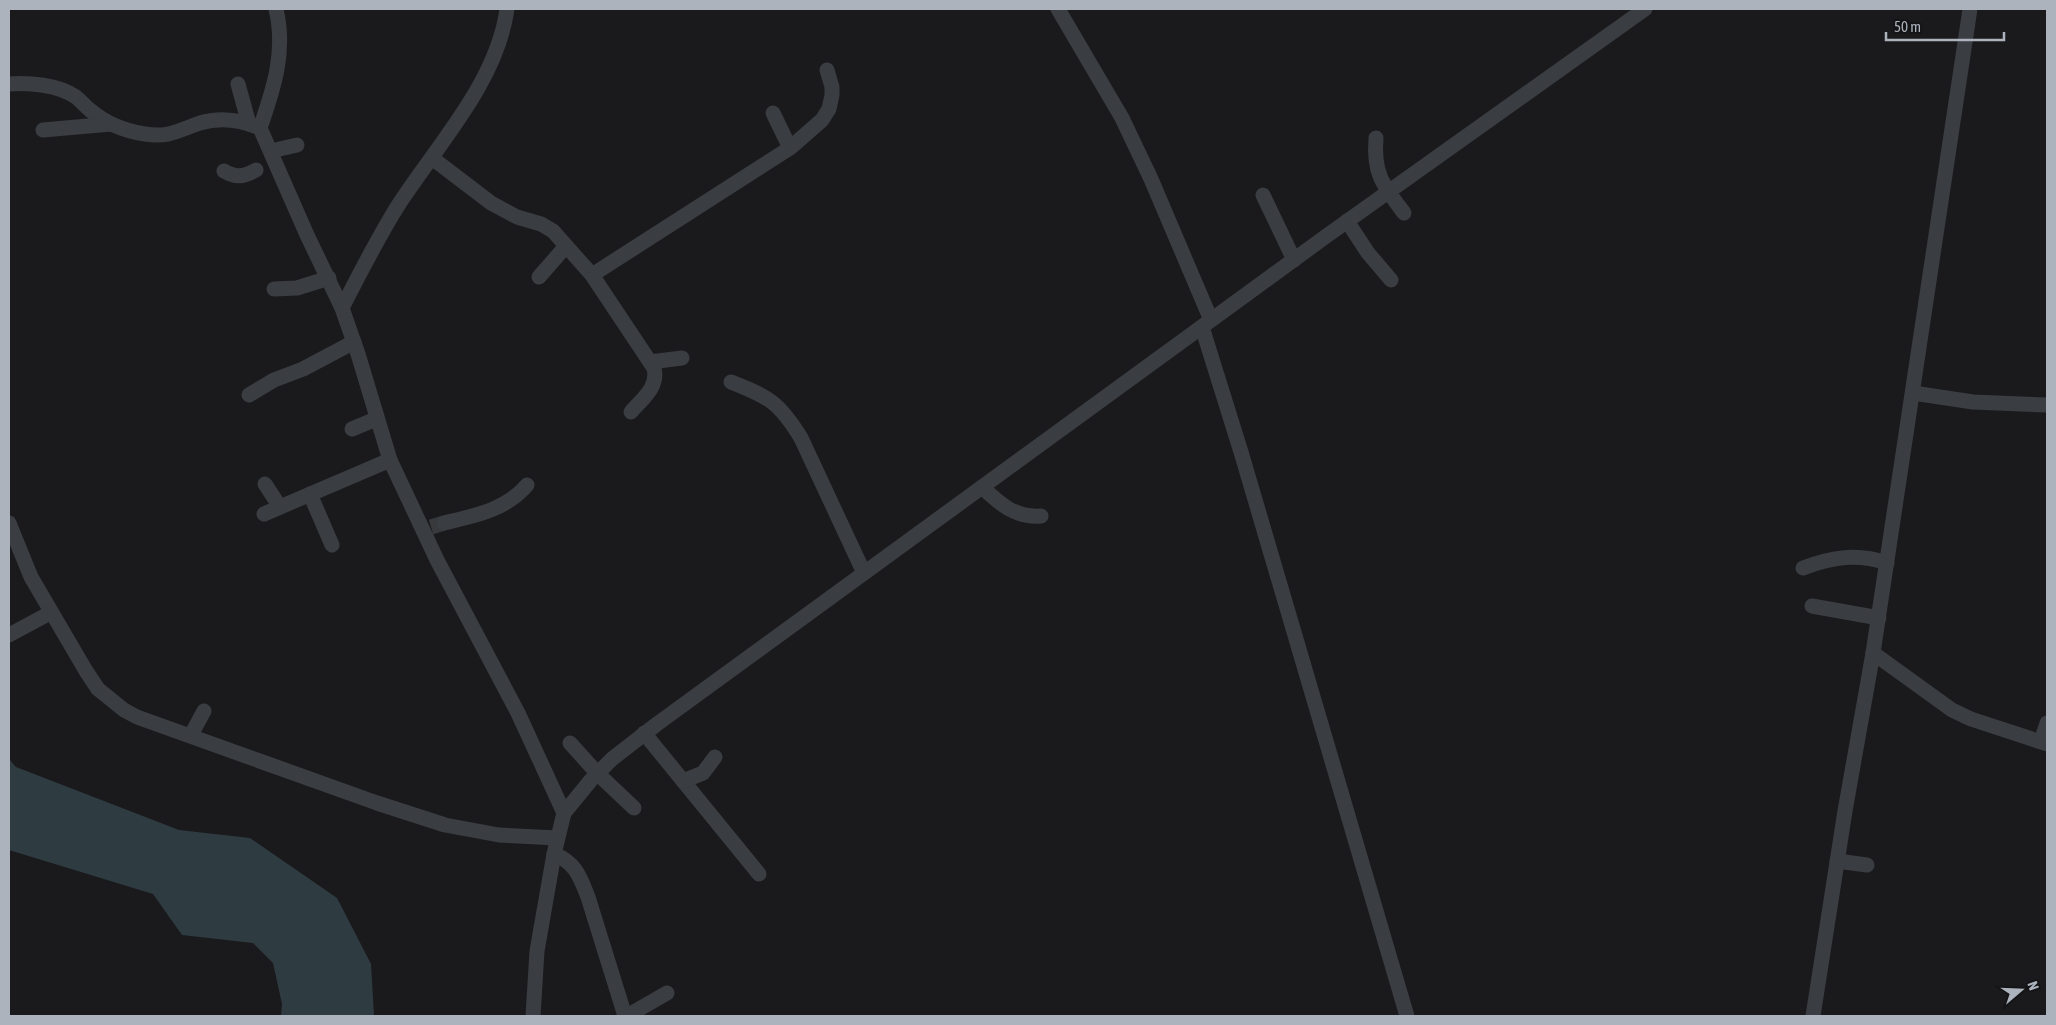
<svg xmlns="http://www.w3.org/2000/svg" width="2056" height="1025" font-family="'Asap Condensed',sans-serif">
<rect width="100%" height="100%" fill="#1a1a1c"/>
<polygon fill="#2e3c42" points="9,759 16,767 179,830 250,838 337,898 371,964 374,1016 281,1016 282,1004 273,963 253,943 182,935 153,894 9,850"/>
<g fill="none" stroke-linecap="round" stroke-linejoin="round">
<polyline stroke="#37393c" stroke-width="15" stroke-dasharray="15 8" stroke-linecap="butt" points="431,527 444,523"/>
<g stroke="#3a3d42" stroke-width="15">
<polyline points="1058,9 1122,118 1151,179 1211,320"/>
<path d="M 9,84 C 28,82 59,85 76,97 C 81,101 85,106 90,110 C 105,123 125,131 145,134 C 169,138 179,130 200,123 C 220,117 241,120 260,128 L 307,235 L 342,308 L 358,354 L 390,460 L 437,560 L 518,713 L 564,813"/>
<polyline points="238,84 249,124"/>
<polyline points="773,113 790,148"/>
<path d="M 260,128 C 274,88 286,51 276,9"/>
<polyline points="43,130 111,124"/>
<path d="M 1376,138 C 1373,174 1383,185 1404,213"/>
<polyline points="271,151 297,145"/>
<path d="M 432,158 L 491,203 L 517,217 L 541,224 L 553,231 L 592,275 L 654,368 C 659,387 642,399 631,412"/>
<path d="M 224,171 C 236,178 243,177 256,170"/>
<polyline points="1263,195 1294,260"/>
<polyline points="1347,221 1368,253 1391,280"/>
<polyline points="592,275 790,148 822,120 829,109 832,95 832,87 827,70"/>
<polyline points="539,277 566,246"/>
<polyline points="274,289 297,288 329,278"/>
<path d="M 342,308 C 360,273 378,237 399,204 C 438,144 497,82 507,9"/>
<polyline points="1202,327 1241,452 1407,1016"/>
<polyline points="650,362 682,358"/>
<path d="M 731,382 C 769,397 779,402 801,438 L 864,573"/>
<polyline points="1913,393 1973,402 2047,405"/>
<polyline points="249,395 274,380 303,369 354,342"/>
<polyline points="352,429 376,419"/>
<polyline points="265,484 280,507"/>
<path d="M 982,487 C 1000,504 1015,518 1041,516"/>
<polyline points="310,494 332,545"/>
<polyline points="264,514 390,460"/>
<polyline points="9,523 31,577 86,671 98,689 124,710 137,717 377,803 445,825 499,835 557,838"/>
<path d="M 444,523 C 474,516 506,510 527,485"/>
<path d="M 1803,568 C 1832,557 1857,553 1887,563"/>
<polyline points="1812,606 1879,618"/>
<polyline points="9,635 50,613"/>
<polyline points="1873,653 1952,710 1971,719 2047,744"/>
<polyline points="644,733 759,874"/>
<polyline points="191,735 204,711"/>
<polyline points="2041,741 2047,723"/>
<polyline points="570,743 597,773 634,808"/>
<polyline points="683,781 703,773 715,757"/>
<path d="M 554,854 C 576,863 580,877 588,897 L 625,1016"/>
<polyline points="1837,861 1867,865"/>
<polyline points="533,1016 537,951 554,854 564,813 591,780 612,759 657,724 1325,237 1645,9"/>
<polyline points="627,1016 667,993"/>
<polyline points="1813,1016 1845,811 1873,653 1970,9"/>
</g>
</g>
<rect width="2056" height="1025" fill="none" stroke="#acb3bd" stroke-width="20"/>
<g transform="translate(2021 990) rotate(71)" stroke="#151517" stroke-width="4" paint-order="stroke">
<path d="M0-4L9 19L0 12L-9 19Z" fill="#acb3bd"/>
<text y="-8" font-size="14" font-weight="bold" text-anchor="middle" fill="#acb3bd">N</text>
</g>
<path d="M1886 32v8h118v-8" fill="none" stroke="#acb3bd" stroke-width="2.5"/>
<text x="1894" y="32" font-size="15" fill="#acb3bd" stroke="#151517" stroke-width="4" paint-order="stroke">50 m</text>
</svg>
